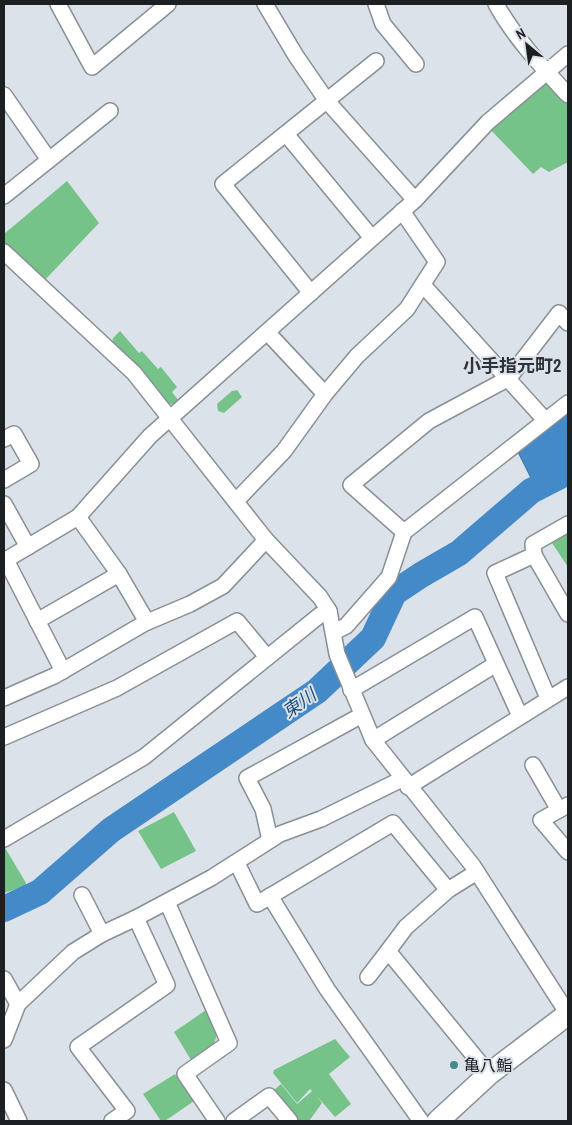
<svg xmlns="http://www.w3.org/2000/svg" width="572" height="1125" font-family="'Archivo Narrow','Noto Sans JP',sans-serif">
<rect width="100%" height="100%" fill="#dce2e9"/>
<g fill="#75c389">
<polygon points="545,78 568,101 568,162 549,172 541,167 533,174 489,128"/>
<polygon points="67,181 99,223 43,282 4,247 4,234"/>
<polygon points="120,331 139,353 142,351 158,369 161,367 177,387 172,392 179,401 175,404 166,404 112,343 113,338"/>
<polygon points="237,390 242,397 224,413 218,411 217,404 232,391"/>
<polygon points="568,528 568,567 550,540"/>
<polygon points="174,812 196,851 161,869 138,831"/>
<polygon points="4,846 26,883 26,886 4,893"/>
<polygon points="206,1010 217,1034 214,1044 191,1060 174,1032"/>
<polygon points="335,1039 350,1057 329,1074 351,1104 335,1117 316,1095 322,1103 309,1121 297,1121 273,1091 281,1084 297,1104 312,1091 310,1089 297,1103 273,1073 274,1070"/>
<polygon points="175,1074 194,1101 165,1121 161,1121 143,1094"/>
</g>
<polygon fill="#4489c8" stroke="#386a96" points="568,412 568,462 531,478 517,450"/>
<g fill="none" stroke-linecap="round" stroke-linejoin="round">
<polyline stroke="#4489c8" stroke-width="26" points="4,909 40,892 111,830 317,691 373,638 394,593 421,575 459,553 531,491 568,472"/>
<g stroke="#888f95" stroke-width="18">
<g id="street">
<polyline points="58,4 92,67 168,4"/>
<polyline points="265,4 296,56 327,101 415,200"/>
<polyline points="376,4 383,24 416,64"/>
<path d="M 496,4 C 514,37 542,67 568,95"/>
<polyline points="4,95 49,160 110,111"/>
<polyline points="286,134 372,238"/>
<polyline points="4,196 49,160"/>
<polyline points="4,252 134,373 266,540 320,597 329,611 337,654 373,740 473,866 568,1014"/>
<polyline points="423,285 545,420"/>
<polyline points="311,293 223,184 376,61"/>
<polyline points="267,332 325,394"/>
<polyline points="4,439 14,434 31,464 4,480"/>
<polyline points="236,501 284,451 325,394 357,356 407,309 437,262 402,211"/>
<polyline points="4,504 28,547"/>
<polyline points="78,517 119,574 147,622"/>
<polyline points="404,532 351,485 429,421 509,378 559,313 568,323"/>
<polyline points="534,555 568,614"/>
<polyline points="6,560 63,671"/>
<polyline points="4,561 78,517 150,436 415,200 488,122 568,54"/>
<polyline points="37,621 119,574"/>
<polyline points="334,632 346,626 389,577 404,532 568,403"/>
<polyline points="351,690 475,617 520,716"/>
<polyline points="4,698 54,676 145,623 190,604 223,586 266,540"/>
<polyline points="548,698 495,573 534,555 533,544 568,524"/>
<polyline points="4,737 117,688 237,621 267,657"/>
<polyline points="373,740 496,664"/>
<polyline points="533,765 559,810 568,805"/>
<polyline points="408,787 568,687"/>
<polyline points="559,810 541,820 568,852"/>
<polyline points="4,839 144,757 320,615 329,611"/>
<polyline points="270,840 263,809 247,778 362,715"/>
<polyline points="237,863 257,904 393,823 448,890 477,872"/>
<polyline points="82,895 102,934"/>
<polyline points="270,896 327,989 421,1121"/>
<polyline points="167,902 229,1043 185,1074 217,1121"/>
<polyline points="388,951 406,927 448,890"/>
<polyline points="368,977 388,951 489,1074"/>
<polyline points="4,979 18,1004"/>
<polyline points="4,1040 18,1004 73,952 102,934 136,918 211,878 280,834 321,819 402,779"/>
<polyline points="4,1090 19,1121"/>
<polyline points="112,1121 127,1111 78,1047 167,985 136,918"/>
<polyline points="234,1121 269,1096 290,1121"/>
</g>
</g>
<g stroke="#888f95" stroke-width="24">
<polyline id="secondary" points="438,1121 489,1074 568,1014"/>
</g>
<use href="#street" stroke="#fff" stroke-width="15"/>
<use href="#secondary" stroke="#fff" stroke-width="21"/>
</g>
<circle fill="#438b8f" stroke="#dce2e9" stroke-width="2" cx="454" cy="1065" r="5"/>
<g text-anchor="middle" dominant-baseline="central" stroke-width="4" stroke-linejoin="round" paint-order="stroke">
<g font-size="16" fill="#1d2022" stroke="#dce2e9" text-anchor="start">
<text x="464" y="1065">亀八鮨</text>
</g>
<g font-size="18" font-weight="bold" fill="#2e3339" stroke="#dce2e9">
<text x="512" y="365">小手指元町2</text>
</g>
<g font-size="18" font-style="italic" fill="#21527d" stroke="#dce2e9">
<text transform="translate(299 703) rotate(-35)">東川</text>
</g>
</g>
<rect width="572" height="1125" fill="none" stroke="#1d2022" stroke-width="10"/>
<g transform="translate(527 45) rotate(331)" stroke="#dce2e9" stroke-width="4" paint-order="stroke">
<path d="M0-4L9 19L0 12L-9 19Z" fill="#1d2022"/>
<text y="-8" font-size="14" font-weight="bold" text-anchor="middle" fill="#1d2022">N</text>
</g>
</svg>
